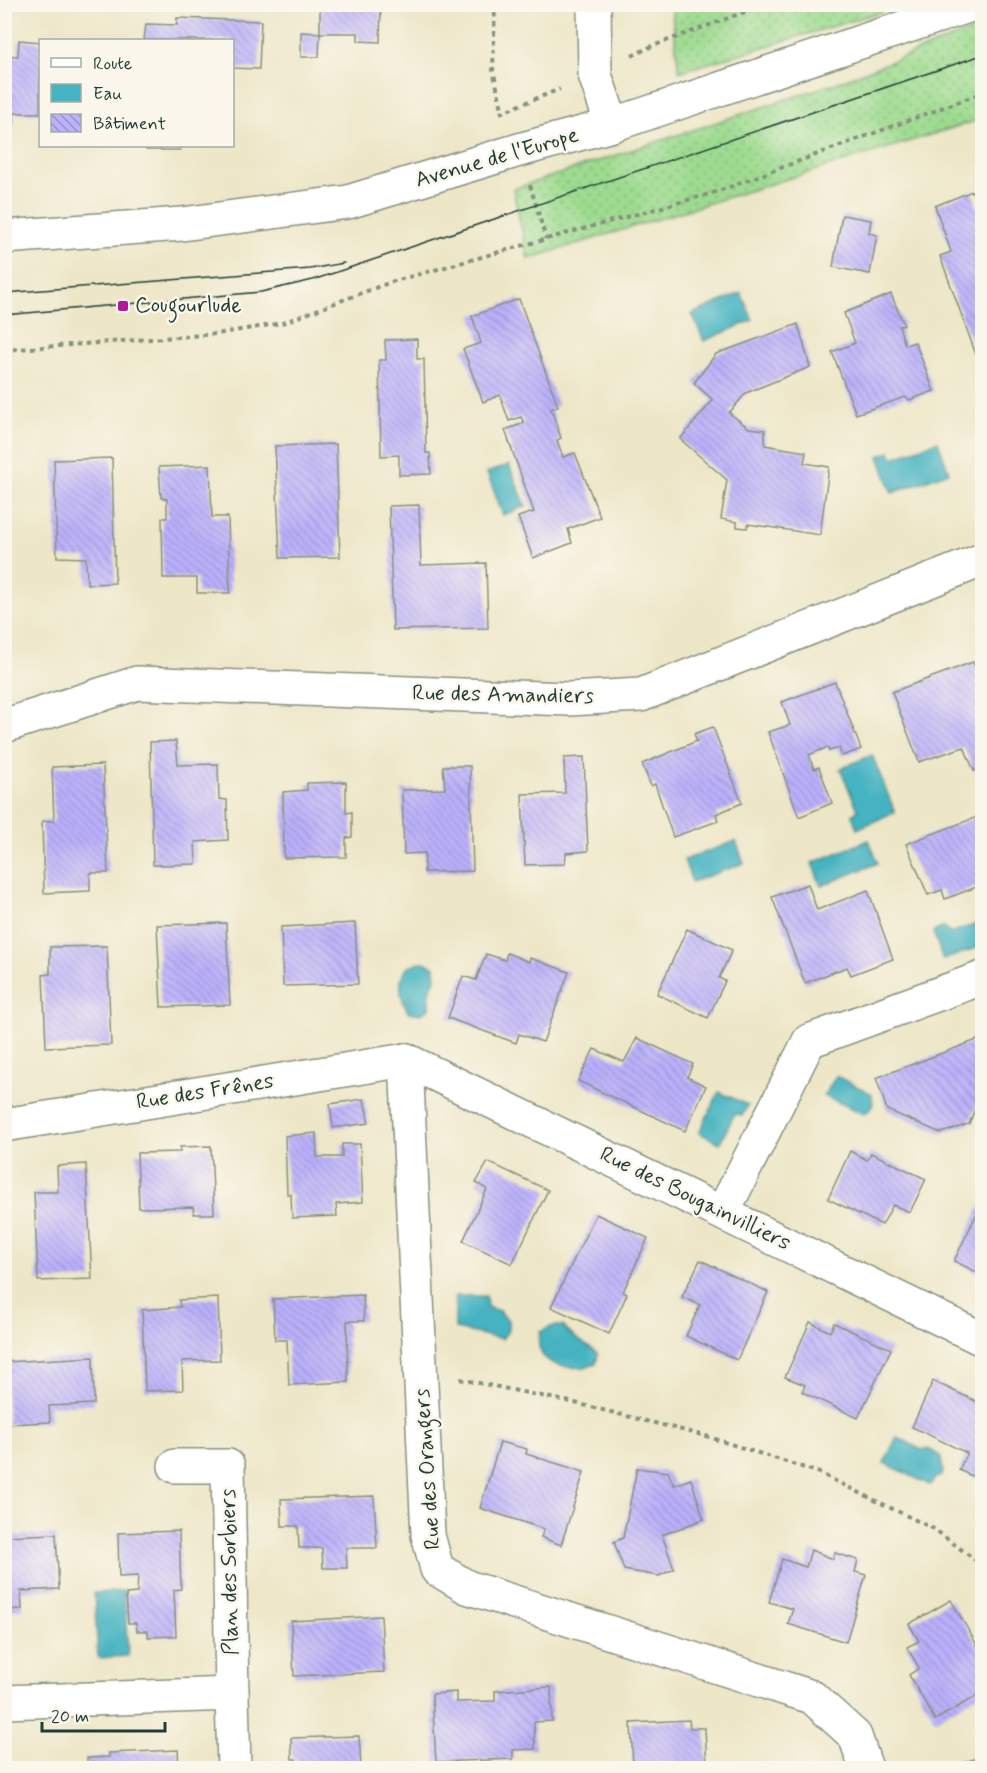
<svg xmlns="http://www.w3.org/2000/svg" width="987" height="1773" font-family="Mynerve,sans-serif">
<defs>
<pattern id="grass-dots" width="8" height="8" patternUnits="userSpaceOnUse" patternTransform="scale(1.5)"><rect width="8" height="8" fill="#9edb90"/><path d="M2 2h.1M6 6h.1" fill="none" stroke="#80b376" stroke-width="1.8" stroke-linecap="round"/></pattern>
<pattern id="building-back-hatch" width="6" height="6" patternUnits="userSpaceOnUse" patternTransform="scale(1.5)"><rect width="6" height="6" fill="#bcb1fc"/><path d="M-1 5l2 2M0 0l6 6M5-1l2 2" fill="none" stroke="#9891cd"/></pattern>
</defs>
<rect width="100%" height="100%" fill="#fbf7ec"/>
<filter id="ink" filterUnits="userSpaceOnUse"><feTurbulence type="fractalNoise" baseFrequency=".0167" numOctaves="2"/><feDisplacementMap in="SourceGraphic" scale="12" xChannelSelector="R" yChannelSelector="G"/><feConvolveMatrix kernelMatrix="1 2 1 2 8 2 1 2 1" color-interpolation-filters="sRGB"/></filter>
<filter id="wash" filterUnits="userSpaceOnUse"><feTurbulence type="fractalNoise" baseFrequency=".008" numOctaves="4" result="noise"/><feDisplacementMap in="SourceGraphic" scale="24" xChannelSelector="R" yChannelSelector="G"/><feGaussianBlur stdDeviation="1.35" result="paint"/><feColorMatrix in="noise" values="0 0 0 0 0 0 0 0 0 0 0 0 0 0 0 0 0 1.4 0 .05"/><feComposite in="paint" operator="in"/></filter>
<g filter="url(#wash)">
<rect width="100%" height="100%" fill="#ede6c7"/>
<g fill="url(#grass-dots)" stroke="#5e8c62" stroke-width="1.5">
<polygon points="671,5 671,4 905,5 679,72"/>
<polygon points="982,26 982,119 528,259 513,189 836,83"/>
</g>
<g fill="#45b3c1" stroke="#32787a" stroke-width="1.5">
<polygon points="741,293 753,320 704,341 692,314"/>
<polygon points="938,441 949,472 892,493 879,456 890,452 893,458"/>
<polygon points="509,465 526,506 503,515 487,473"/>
<polygon points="872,755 895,812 857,829 852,815 858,810 840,769"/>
<polygon points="869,840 878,863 821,886 812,863"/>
<polygon points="736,841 744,863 692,882 684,860"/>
<polygon points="980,923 982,930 982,946 943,960 933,932 944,927 950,933"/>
<path d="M 424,962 L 435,967 L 436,977 L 430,990 L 429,1008 L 422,1014 L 408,1012 C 397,992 395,964 424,962 Z"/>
<polygon points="836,1076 872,1094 873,1107 864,1114 824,1096"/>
<polygon points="719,1092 748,1105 742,1116 735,1113 720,1143 699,1133"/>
<polygon points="455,1296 486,1296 487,1307 499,1311 508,1320 508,1331 502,1339 455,1329"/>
<path d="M 553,1326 L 563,1326 C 572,1339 586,1343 598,1354 L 596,1364 C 579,1370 545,1370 539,1347 C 538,1343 540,1336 540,1332 Z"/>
<polygon points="897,1437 922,1450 928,1448 941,1457 943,1470 942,1476 935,1478 930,1485 884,1463"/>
<polygon points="124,1591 128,1656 98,1658 94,1593"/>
</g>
<g id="blocks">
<g fill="url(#building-back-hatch)">
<polygon points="320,4 381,4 380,42 358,41 358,33 320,33"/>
<polygon points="177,18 261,21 259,69 232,68 232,40 144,40 146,24 177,25"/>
<polygon points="301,32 320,33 319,57 301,57"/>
<polygon points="19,40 40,42 40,113 14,113 14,124 4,124 4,55 18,56"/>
<rect x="146" y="146" width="34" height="4"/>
<polygon points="972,191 982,220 982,371 940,256 951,252 935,206"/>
<polygon points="842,215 871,220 869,233 877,235 870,274 833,267"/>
<polygon points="891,294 904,325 899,326 905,345 915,342 934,391 909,400 905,397 856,414 832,352 855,343 844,313"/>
<polygon points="519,299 558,406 551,409 561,438 557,440 563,457 575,453 600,517 568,529 572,543 533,558 518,517 534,512 505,430 524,423 521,417 509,421 500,395 483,402 463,349 481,343 472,316"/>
<polygon points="798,324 810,367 746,393 729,413 749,428 765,430 765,445 806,452 804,463 829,467 820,535 748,524 747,528 737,527 737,522 721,519 727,480 680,439 713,400 694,383 716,354"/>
<polygon points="417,339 417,359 424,359 426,453 430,453 431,474 399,475 399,455 381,456 379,360 386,360 385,340"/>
<polygon points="336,444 340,557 280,558 275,446"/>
<polygon points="112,458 115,583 87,584 86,558 57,557 54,460"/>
<polygon points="210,465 212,517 228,517 230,593 197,593 197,578 163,578 162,518 167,518 167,499 161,498 159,467"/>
<polygon points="419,505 421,565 486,563 488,628 393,630 389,506"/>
<polygon points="973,662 982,688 982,768 974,771 964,747 919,762 892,692"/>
<polygon points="835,682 861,749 842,756 839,748 829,751 828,747 809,755 814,769 819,767 832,803 799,817 768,732 790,725 782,702"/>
<polygon points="713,727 742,803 716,814 718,821 673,837 655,784 651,786 642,764 697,741 694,734"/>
<polygon points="176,741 178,765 218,764 219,799 227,800 228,840 195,842 196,864 153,865 150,742"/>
<polygon points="584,757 588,851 566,853 565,864 525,865 522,794 565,793 564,758"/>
<polygon points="103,765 108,873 90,873 90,891 44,893 42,821 54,821 52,767"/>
<polygon points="443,766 470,766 473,871 424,872 425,853 404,854 402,790 445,789"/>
<polygon points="346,782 346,813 352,812 352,837 346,838 346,857 284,858 283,792 307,790 307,783"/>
<polygon points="982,815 982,885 945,899 942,890 928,895 906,844"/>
<polygon points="808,884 817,910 868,890 893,959 851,975 847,967 805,983 772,897"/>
<polygon points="226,923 230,1005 161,1007 157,925"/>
<polygon points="355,923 358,984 283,986 281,927"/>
<polygon points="687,929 732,950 719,978 725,981 708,1018 657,994"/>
<polygon points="107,946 111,1045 46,1047 43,975 50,974 50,947"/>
<polygon points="507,953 529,962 530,958 569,972 543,1042 519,1034 516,1043 448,1018 463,976 476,980 486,954 505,960"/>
<polygon points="637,1038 693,1064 687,1077 706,1086 685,1131 578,1081 594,1049 624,1062"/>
<polygon points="982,1038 982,1092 969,1124 941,1133 887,1110 876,1078"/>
<polygon points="364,1099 369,1123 333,1128 330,1104"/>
<polygon points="316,1133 317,1157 342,1157 342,1144 360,1144 363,1202 336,1204 337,1216 292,1218 291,1194 287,1194 285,1136"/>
<polygon points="211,1146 214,1214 194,1214 193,1207 139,1208 137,1153 180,1152 180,1147"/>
<polygon points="850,1151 867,1160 871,1153 926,1179 910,1212 893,1205 882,1225 828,1199"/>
<polygon points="488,1162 548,1190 512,1264 463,1241 487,1189 476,1183"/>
<polygon points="86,1164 92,1279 38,1281 34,1192 58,1192 57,1166"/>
<polygon points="982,1203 982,1275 954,1261"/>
<polygon points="596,1214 648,1238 623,1292 627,1294 609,1334 551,1307"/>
<polygon points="700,1260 768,1292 737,1360 686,1336 700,1305 682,1297"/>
<polygon points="363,1295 364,1321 347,1321 348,1382 289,1385 287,1340 275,1340 273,1299"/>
<polygon points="218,1298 220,1360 182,1361 183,1390 145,1391 142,1310 180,1307 179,1300"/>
<polygon points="810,1322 830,1332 834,1323 891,1349 858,1418 802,1392 805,1385 785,1377"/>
<polygon points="93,1357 94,1404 49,1406 50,1422 8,1424 5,1362"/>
<polygon points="933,1381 982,1404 982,1481 959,1470 967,1453 912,1427"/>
<polygon points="500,1442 527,1449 526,1454 584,1472 561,1545 541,1537 544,1529 480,1508"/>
<polygon points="637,1468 668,1472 674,1485 691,1479 704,1519 662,1535 674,1569 659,1576 624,1570 614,1542 623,1538"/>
<polygon points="374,1496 377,1548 346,1548 347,1568 323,1568 322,1548 299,1548 298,1526 282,1526 281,1499"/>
<polygon points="179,1531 181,1589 174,1590 176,1636 148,1637 148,1631 137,1631 136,1623 128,1623 126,1594 137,1593 138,1576 119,1577 118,1533"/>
<polygon points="56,1534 59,1589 21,1591 22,1609 4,1610 4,1536"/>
<polygon points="811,1550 833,1559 835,1553 858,1560 855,1572 866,1575 846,1642 788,1624 793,1609 769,1602 782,1559 806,1567"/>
<polygon points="951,1600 982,1654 982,1693 935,1720 909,1675 919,1668 907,1647 919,1641 909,1624"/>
<polygon points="381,1616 384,1672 294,1676 291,1621"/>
<polygon points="551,1687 552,1721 534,1722 535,1749 513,1750 513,1759 436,1762 432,1694 456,1692 456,1702 495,1701 495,1691"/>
<polygon points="689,1720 690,1728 705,1728 707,1768 633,1768 631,1723"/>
<polygon points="359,1736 361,1768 297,1768 296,1759 292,1759 291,1738"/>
<polygon points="178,1750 179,1768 87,1768 87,1758 109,1757 109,1753"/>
<polygon points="982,1756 982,1768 948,1768"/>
</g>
</g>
</g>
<g filter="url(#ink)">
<use href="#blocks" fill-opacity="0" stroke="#86927e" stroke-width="1.5"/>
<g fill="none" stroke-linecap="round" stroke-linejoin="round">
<g stroke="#86927e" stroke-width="36">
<g id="street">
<polyline points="594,4 595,75 612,125"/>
<polyline points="4,726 137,683 569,699 641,695 982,560"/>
<polyline points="406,1060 428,1535 437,1569 467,1587 812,1697 855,1736 866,1768"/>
<polyline points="406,1060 982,1339"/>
<polyline points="4,1125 406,1060"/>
<polyline points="723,1212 809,1041 982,978"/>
<polyline points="175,1466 228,1466 232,1694"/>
<polyline points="4,1702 232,1694 234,1768"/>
</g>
</g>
<g stroke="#86927e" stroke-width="36">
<polyline id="secondary" points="4,237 182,224 348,202 519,150 612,125 974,4"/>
</g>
<g stroke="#86927e" stroke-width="4" stroke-dasharray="4.5 4.5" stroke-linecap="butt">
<polyline points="495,4 493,70 503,113"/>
<polyline points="632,56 650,47 766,4"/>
<polyline points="500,113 560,89"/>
<polyline points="530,185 546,239"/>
<polyline points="4,350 216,334 282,323 391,282 713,193 982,93"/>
<polyline points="460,1379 575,1403 706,1436 817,1472 934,1529 982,1565"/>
</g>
<use href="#street" stroke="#fff" stroke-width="33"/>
<use href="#secondary" stroke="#fff" stroke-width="33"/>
<g stroke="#1f3d34" stroke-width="1.5">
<polyline points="4,293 310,269 344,263"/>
<polyline points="4,315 261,292 313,280 982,55"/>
</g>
</g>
</g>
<rect fill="#b5179e" stroke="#fbf7ec" stroke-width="2" x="117" y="300" width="12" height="12" rx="3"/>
<g text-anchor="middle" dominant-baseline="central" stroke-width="5" stroke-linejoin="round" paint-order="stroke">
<g font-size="22" fill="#1f3d34" stroke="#fbf7ec">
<text transform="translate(497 158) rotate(-16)">Avenue de l'Europe</text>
<text transform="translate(503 695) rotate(1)">Rue des Amandiers</text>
<text transform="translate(205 1092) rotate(-9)">Rue des Frênes</text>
<text transform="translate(695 1199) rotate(26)">Rue des Bougainvilliers</text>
<text transform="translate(428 1469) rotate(-94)">Rue des Orangers</text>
<text transform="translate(230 1572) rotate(-91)">Plan des Sorbiers</text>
</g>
<g font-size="22" fill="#1f3d34" stroke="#fbf7ec" text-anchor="start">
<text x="135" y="306">Cougourlude</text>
</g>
</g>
<rect width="987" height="1773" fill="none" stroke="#fbf7ec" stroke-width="24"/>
<rect x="39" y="39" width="195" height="108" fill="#fbf7ec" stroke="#a3ada2" stroke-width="1.5"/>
<rect x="51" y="58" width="30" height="9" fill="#ffffff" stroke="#a3ada2" stroke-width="1.5"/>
<text x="93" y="69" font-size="18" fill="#1f3d34">Route</text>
<rect x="51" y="84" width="30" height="18" fill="#45b3c1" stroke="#a3ada2" stroke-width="1.5"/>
<text x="93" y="99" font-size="18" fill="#1f3d34">Eau</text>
<rect x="51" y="114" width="30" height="18" fill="url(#building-back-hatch)" stroke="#a3ada2" stroke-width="1.5"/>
<text x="93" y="129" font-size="18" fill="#1f3d34">Bâtiment</text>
<path d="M42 1722v9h123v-9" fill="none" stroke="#1f3d34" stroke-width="3"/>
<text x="51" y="1722" font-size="18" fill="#1f3d34" stroke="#fbf7ec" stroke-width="4.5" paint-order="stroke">20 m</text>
</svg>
